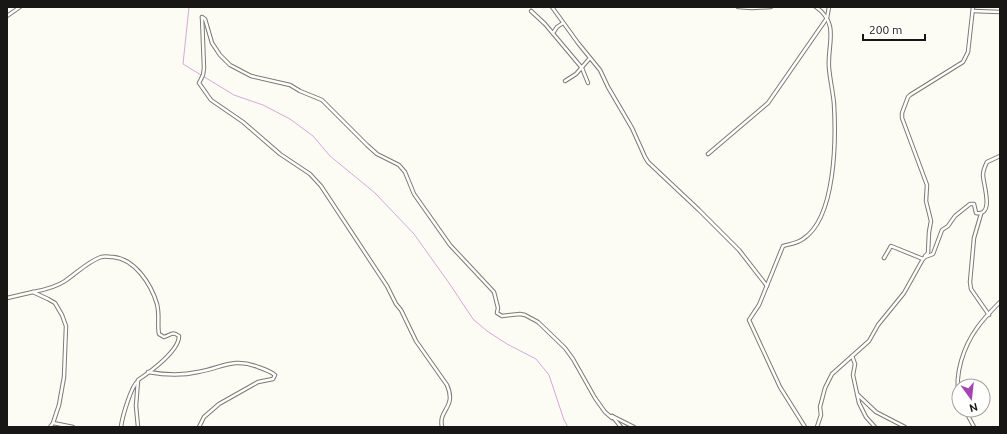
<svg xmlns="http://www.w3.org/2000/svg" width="1007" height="434" font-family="Ubuntu,sans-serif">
<rect width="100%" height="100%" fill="#fcfcf4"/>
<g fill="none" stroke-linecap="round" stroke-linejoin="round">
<polyline stroke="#d7a8de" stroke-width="1" points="189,7 183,64 234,95 263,105 290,119 313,136 330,156 375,193 414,234 449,283 473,319 487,331 507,344 536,359 549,375 564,420 568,427"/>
<g stroke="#7b7b74" stroke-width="4.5">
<g id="street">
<polyline points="552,7 578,43 600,70 608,87 632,128 645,157 648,162 699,210 739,250 767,286"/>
<polyline points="738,7 752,8 771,7"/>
<polyline points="531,11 545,24 582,68 588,83"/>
<polyline points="973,11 1000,12"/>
<polyline points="7,16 20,7"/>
<polyline points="202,17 205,19 212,43 220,55 230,65 251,76 290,85 300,91 322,100 367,145 377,154 399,165 405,172 414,194 450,245 494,292 498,308 497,313 502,316 520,314 525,315 538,322 565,348 573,359 595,398 605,412 612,418 612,416 634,427"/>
<path d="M 202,17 L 204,68 L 203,75 L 199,83 L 211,100 L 243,122 L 280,154 L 310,174 L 321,186 L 387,286 L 396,304 L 401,310 L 416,341 L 447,385 C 457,408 438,409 442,427"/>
<polyline points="553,33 557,27 563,23"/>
<polyline points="565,81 576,74 590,58"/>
<polyline points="708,154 768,103 827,18 829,7"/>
<polyline points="981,214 974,238 970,282 971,289 989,315"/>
<polyline points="925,256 928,253 929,232 931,221 926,201 927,185 902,118 902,113 908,97 910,95 963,62 968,52 973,7"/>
<polyline points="884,258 891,246 923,259"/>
<path d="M 33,292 C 44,290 56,287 65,281 C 77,273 87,262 101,257 C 105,256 109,257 113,257 C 135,259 151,284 157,304 C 160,316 157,324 159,334 L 164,337 C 171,335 172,331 179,336 C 179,351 150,372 138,380 L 136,406 L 138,427"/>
<polyline points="7,298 33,292 48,299 55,303 62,315 66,326 64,377 59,405 53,423 50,427"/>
<polyline points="852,356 855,364 853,375 859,403 866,417 875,427"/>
<path d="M 148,372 C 165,375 181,376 198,372 C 222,368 233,357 258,367 C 264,369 270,371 275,375 L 273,379 L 258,382 L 219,404 L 204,417 L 199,427"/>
<polyline points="857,394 876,412 905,427"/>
<path d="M 959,397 C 954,374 964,346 977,328 C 983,319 992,310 1000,302"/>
<polyline points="965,410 974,427"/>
<polyline points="612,416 621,427"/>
<polyline points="53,423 73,427"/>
<path d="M 121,427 C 122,418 131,386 138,381"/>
<path d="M 805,427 L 780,387 L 749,320 L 759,305 L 783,246 C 790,244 798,243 803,239 C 836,218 836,139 834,104 C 833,92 830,80 829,68 C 827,44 840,24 816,7"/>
<path d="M 817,427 L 821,415 L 820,407 L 825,388 L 832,374 L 869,341 L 878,325 L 904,293 L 923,259 L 925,257 L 933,254 L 942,230 L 948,226 L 955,216 L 970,204 L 974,204 L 976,213 C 995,216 983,184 983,175 C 983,170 985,166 987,162 L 1000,156"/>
</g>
</g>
<use href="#street" stroke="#fff" stroke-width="2.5"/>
</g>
<rect width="1007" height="434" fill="none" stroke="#181715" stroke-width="16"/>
<g transform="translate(971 398) rotate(165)"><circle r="19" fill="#fffffe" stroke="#a3a2a1"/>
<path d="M0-3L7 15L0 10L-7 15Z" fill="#a246b0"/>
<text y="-6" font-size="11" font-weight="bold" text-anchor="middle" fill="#181715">N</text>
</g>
<path d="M863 34v6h62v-6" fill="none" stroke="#181715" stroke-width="2"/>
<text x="869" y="34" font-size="12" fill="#181715" stroke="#fffffe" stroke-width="3" paint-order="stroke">200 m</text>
</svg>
